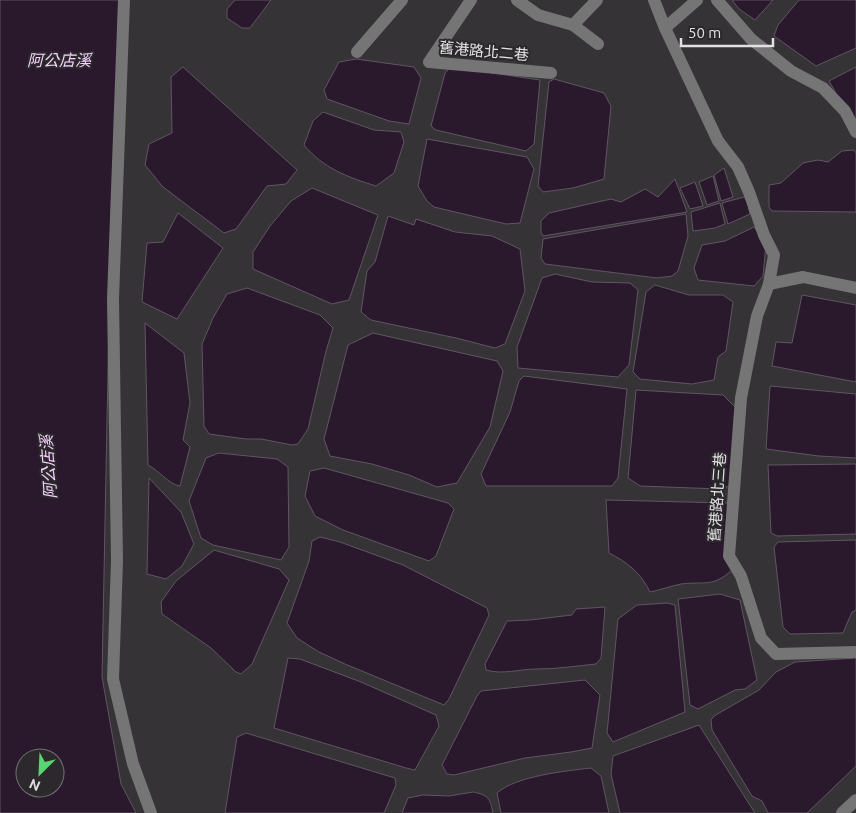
<svg xmlns="http://www.w3.org/2000/svg" width="856" height="813" font-family="Ubuntu,'Noto Sans TC',sans-serif">
<rect width="100%" height="100%" fill="#353336"/>
<g fill="#2a192d" stroke="#615563" fill-rule="evenodd">
<path d="M 0,0 L 119,0 L 109,319 L 102,677 L 121,784 L 136,813 L 0,813 ZM 25,758 L 55,758 L 55,788 L 25,788 Z"/>
<polygon points="235,0 271,0 250,28 242,28 227,18 227,9"/>
<polygon points="732,0 773,0 755,20 739,9"/>
<polygon points="799,0 856,0 856,48 816,66 774,36 778,25"/>
<polygon points="356,59 414,67 421,78 409,124 389,121 327,99 324,90 339,62"/>
<polygon points="183,67 297,170 286,184 267,186 236,229 224,233 163,187 145,165 149,144 172,133 171,77"/>
<polygon points="451,67 540,80 534,144 526,151 436,130 431,126 445,73"/>
<polygon points="856,67 856,129 829,81"/>
<polygon points="554,79 604,93 611,106 604,179 573,188 543,192 538,186 549,82"/>
<path d="M 323,112 L 374,130 L 401,132 L 404,142 L 394,173 L 376,186 C 347,177 323,168 304,145 L 313,121 Z"/>
<polygon points="427,139 527,157 534,169 520,223 506,224 434,207 427,201 418,186"/>
<polygon points="854,150 856,153 856,212 772,211 769,207 769,185 781,183 803,163 818,160 828,162 842,151"/>
<polygon points="724,168 733,197 721,201 714,175"/>
<polygon points="713,176 719,201 707,205 699,182"/>
<polygon points="675,179 687,212 543,236 541,232 541,221 549,213 611,199 621,202 645,189 658,197"/>
<polygon points="695,182 703,206 690,209 680,188"/>
<polygon points="312,188 378,215 349,300 332,304 253,269 253,252 270,226 291,201"/>
<polygon points="744,197 747,201 750,214 728,224 722,203"/>
<polygon points="720,203 725,224 715,228 693,231 691,212"/>
<polygon points="178,213 223,248 177,319 142,302 147,243 163,242"/>
<polygon points="686,214 688,236 678,271 672,276 657,278 545,264 541,258 543,239"/>
<polygon points="388,216 414,225 416,219 455,232 492,236 520,249 525,291 505,344 495,348 456,338 371,320 361,312 367,271 375,262"/>
<polygon points="754,227 766,244 763,276 754,286 698,280 694,268 702,245 725,241"/>
<polygon points="555,274 592,282 630,283 638,290 629,365 618,377 518,368 517,347 542,278"/>
<polygon points="655,285 689,295 723,295 733,302 726,351 718,357 714,380 692,384 640,379 633,372 646,292"/>
<polygon points="247,288 320,315 333,328 326,351 308,429 298,444 292,445 261,439 246,439 209,434 204,426 202,344 213,318 227,294"/>
<polygon points="802,295 856,305 856,382 772,366 776,342 792,343"/>
<path d="M 145,323 L 184,353 L 190,403 L 183,440 L 190,447 L 180,486 C 168,484 160,471 148,465 Z"/>
<polygon points="373,333 497,361 503,371 490,427 457,483 437,487 409,475 372,464 330,456 324,439 348,345"/>
<polygon points="524,376 627,389 618,478 612,486 486,486 481,474 510,412 519,381"/>
<polygon points="770,386 856,394 856,458 819,456 766,449"/>
<polygon points="636,390 723,395 736,408 730,486 720,489 640,486 628,478"/>
<polygon points="219,453 277,459 288,467 289,547 281,560 213,545 201,538 189,501 206,458"/>
<polygon points="856,464 856,534 777,536 771,533 768,465"/>
<polygon points="324,468 448,503 454,509 436,556 429,561 343,530 315,516 305,496 310,471"/>
<polygon points="149,478 181,512 194,544 182,566 166,579 147,574"/>
<path d="M 606,500 L 728,503 L 732,570 C 712,588 705,581 681,584 C 671,586 660,590 650,592 C 641,573 627,562 609,553 Z"/>
<polygon points="320,537 340,542 403,565 487,608 489,615 449,699 444,705 345,664 319,652 297,638 287,623 309,561 312,541"/>
<polygon points="856,540 856,610 852,612 843,633 790,634 783,627 774,547 778,542"/>
<polygon points="214,550 279,569 289,580 252,664 241,674 236,672 211,648 162,614 161,602 176,581"/>
<polygon points="720,594 740,600 757,680 745,689 735,690 698,709 690,705 678,599"/>
<polygon points="667,603 675,605 685,712 613,742 607,733 618,619 637,605"/>
<path d="M 605,607 L 601,658 L 596,664 C 576,666 557,669 537,669 C 519,669 503,675 486,670 L 485,664 L 507,621 L 530,620 L 572,615 L 576,609 Z"/>
<polygon points="288,658 300,659 361,682 436,715 439,726 415,770 406,768 274,728"/>
<polygon points="856,658 856,766 807,813 768,813 762,801 752,796 712,730 711,720 714,716 759,690 776,672 795,662"/>
<polygon points="585,680 600,695 592,748 571,752 525,758 454,775 447,774 442,765 477,696 481,691"/>
<polygon points="699,725 755,813 620,813 611,774 613,756"/>
<polygon points="246,733 395,778 396,785 384,813 225,813 237,737"/>
<path d="M 591,768 L 601,776 L 609,813 L 501,813 L 497,793 C 516,776 565,771 591,768 Z"/>
<path d="M 473,792 C 488,795 490,798 493,813 L 402,813 L 408,798 L 423,795 L 449,796 Z"/>
</g>
<g fill="none" stroke-linecap="round" stroke-linejoin="round">
<g stroke="#767576" stroke-width="12">
<polyline points="124,0 113,299 117,561 113,679 133,764 151,813"/>
<polyline points="471,0 429,62 551,73"/>
<polyline points="517,0 538,15 573,25 598,44"/>
<polyline points="654,0 665,28 718,141 738,167 749,192 764,235 774,255 769,284"/>
<polyline points="717,0 751,39 791,71 823,88 845,111 856,132"/>
<polyline points="573,25 597,0"/>
<polyline points="665,28 697,0"/>
<polyline points="357,52 402,0"/>
<polyline points="856,288 803,277 769,284 757,316 741,398 729,556 741,576 761,638 776,654 856,652"/>
<polyline points="842,813 856,800"/>
</g>
</g>
<g text-anchor="middle" dominant-baseline="central" stroke-width="4" stroke-linejoin="round" paint-order="stroke">
<g font-size="15" fill="#e2e0e2" stroke="#2b292c">
<text transform="translate(484 51) rotate(5)">舊港路北二巷</text>
<text transform="translate(717 497) rotate(-86)">舊港路北三巷</text>
</g>
<g font-size="16" font-style="italic" fill="#f6cffd" stroke="#2b292c">
<text x="59" y="60">阿公店溪</text>
<text transform="translate(48 467) rotate(-94)">阿公店溪</text>
</g>
</g>
<g transform="translate(40 773) rotate(204)"><circle r="24" fill="#2b292c" stroke="#747275"/>
<path d="M0-4L9 19L0 12L-9 19Z" fill="#58d570"/>
<text y="-8" font-size="14" font-weight="bold" text-anchor="middle" fill="#e2e0e2">N</text>
</g>
<path d="M681 38v8h92v-8" fill="none" stroke="#e2e0e2" stroke-width="2.5"/>
<text x="688" y="38" font-size="15" fill="#e2e0e2" stroke="#2b292c" stroke-width="4" paint-order="stroke">50 m</text>
</svg>
